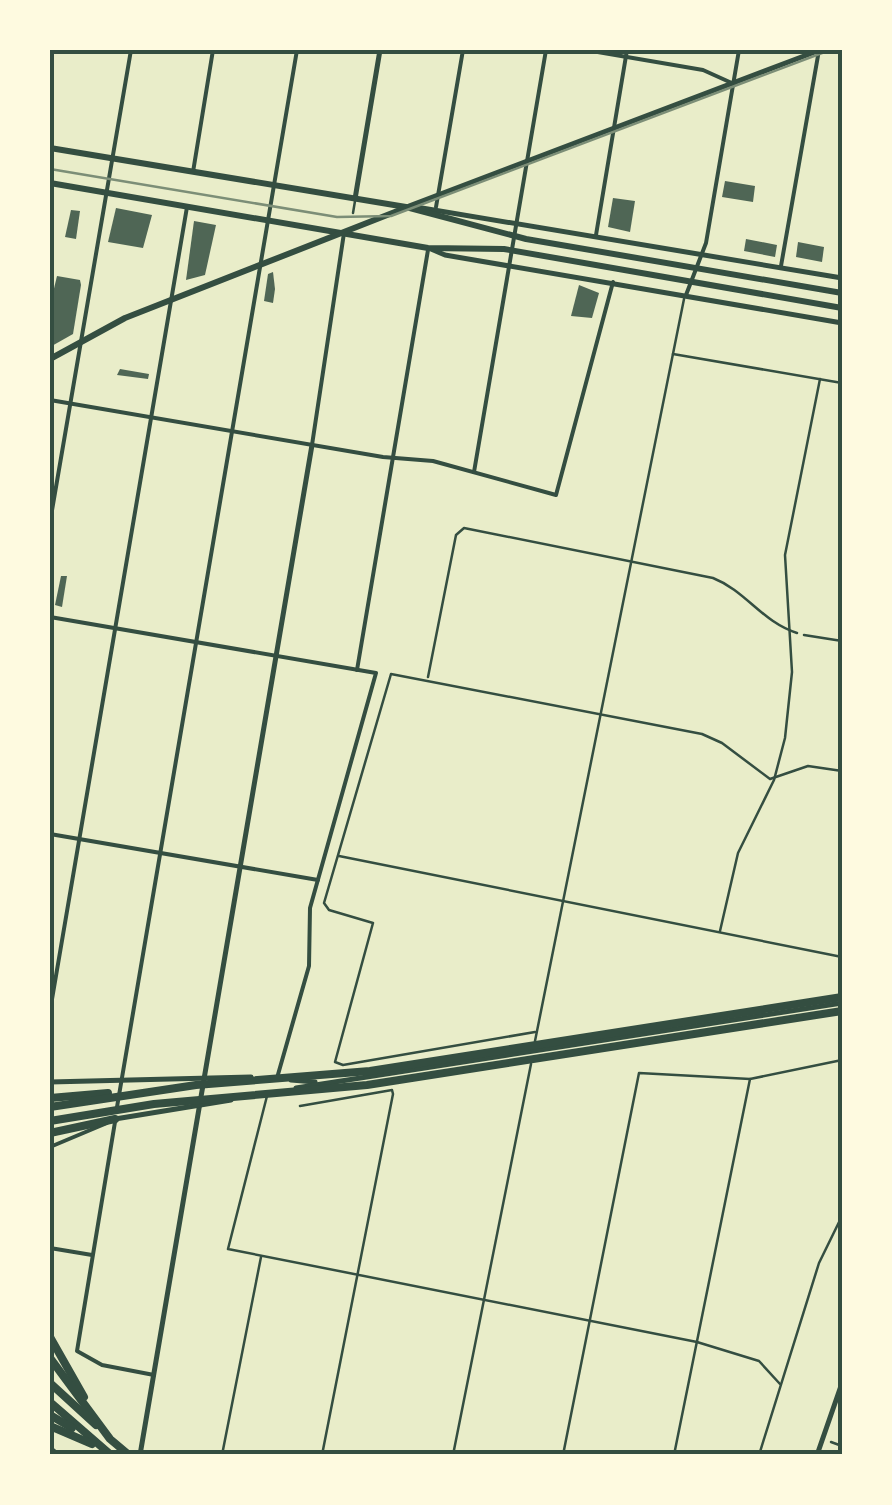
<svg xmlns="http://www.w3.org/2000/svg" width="892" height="1505" font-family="Merriweather,serif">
<rect width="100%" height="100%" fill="#e9edc9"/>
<g fill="#4f6655">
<polygon points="725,181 755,186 753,202 722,197"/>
<polygon points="613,198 635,201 630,232 608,227"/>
<polygon points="116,208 152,215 143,248 108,242"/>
<polygon points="71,210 80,211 76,239 65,237"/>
<polygon points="194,221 216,225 205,275 186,280"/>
<polygon points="746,239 777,245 775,257 744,251"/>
<polygon points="798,242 824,247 822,262 796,257"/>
<polygon points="273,272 275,289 273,303 264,301 268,274"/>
<polygon points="57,276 80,280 81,285 73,334 50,347 50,305"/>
<polygon points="579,285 599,293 592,318 571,316"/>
<polygon points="120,369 149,374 148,379 117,375"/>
<polygon points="61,576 67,576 62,607 55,605"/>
</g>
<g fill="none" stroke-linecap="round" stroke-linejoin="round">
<g stroke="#344e41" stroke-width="2.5">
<polyline points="804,635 842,641"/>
<polyline points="831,1442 842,1446"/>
</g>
<g stroke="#344e41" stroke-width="2.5">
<polyline points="353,213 355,201"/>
<polyline points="673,354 842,383"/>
<path d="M 428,677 L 456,535 L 464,528 L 713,578 C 746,591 762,622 797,633"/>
<polyline points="339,856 842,957"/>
<polyline points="720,931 738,853 774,780 785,738 792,672 785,555 820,379"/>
<polyline points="535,1032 343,1065 335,1062 373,923 329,910 324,903 391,674 702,734 722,743 770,779 808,766 842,771"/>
<polyline points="535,1041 684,299"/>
<polyline points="267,1096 228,1249 697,1342 759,1361 780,1384"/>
<polyline points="300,1106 392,1090 393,1094 322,1455"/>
<polyline points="222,1455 261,1257"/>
<polyline points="453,1455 531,1064"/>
<polyline points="563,1455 639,1073 750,1079 842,1060"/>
<polyline points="674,1455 750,1079"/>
<polyline points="759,1455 819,1263 842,1216"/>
</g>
<g stroke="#344e41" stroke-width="4">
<polyline points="586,50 703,70 734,84"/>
<polyline points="193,172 213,50"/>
<polyline points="436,207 463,50"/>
<polyline points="596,235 627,50"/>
<polyline points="781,266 819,50"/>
<polyline points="686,295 706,243 739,50"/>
<polyline points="50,400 383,457 433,461 556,495 613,282"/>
<polyline points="312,445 344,233"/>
<polyline points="474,472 546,50"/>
<polyline points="50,522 131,50"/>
<polyline points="50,617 376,673 310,908 309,966 277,1078"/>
<polyline points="357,670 428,250"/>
<polyline points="50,834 318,880"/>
<polyline points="50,1011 187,207"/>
<polyline points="117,1107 297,50"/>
<polyline points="115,1122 77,1351 102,1365 154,1375"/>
<polyline points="50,1147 107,1123"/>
<polyline points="50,1248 92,1255"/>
</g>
<g stroke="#344e41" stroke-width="5">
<polyline points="355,199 380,50"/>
<polyline points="416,207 842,278"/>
<polyline points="431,249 445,255 842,323"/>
<polyline points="140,1455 312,445"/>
</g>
<g stroke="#344e41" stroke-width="5">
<polyline points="409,206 820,50"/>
<polyline points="291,1080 315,1082"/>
<polyline points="50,1082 251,1077"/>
<polyline points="296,1088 842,1003"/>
<polyline points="115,1119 231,1100"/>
<polyline points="817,1455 842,1383"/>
</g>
<g stroke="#344e41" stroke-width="6">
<polyline points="50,148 406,207 526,239 842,293"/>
<polyline points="50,183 428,248 504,249 842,308"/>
<polyline points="50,359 125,318 405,208"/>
</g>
<g stroke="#344e41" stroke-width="8">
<polyline points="50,1098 108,1093"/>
<polyline points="50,1107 196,1085 370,1071 842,997"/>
<polyline points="50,1121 154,1104 367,1085 842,1011"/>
<polyline points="50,1133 115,1119"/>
<polyline points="50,1337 84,1397"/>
<polyline points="50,1358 110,1439 129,1455"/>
<polyline points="50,1383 96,1425"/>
<polyline points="50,1402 111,1455"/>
<polyline points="50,1415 72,1428"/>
<polyline points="50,1426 92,1444"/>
<polyline points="50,1450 56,1455"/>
</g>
<polyline stroke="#7c8e77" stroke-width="2.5" points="50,169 337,217 391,216 830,50"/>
</g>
<rect width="892" height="1505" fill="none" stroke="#fefae0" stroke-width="105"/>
<rect x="52" y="52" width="788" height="1400" fill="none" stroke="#344e41" stroke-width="4"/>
</svg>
